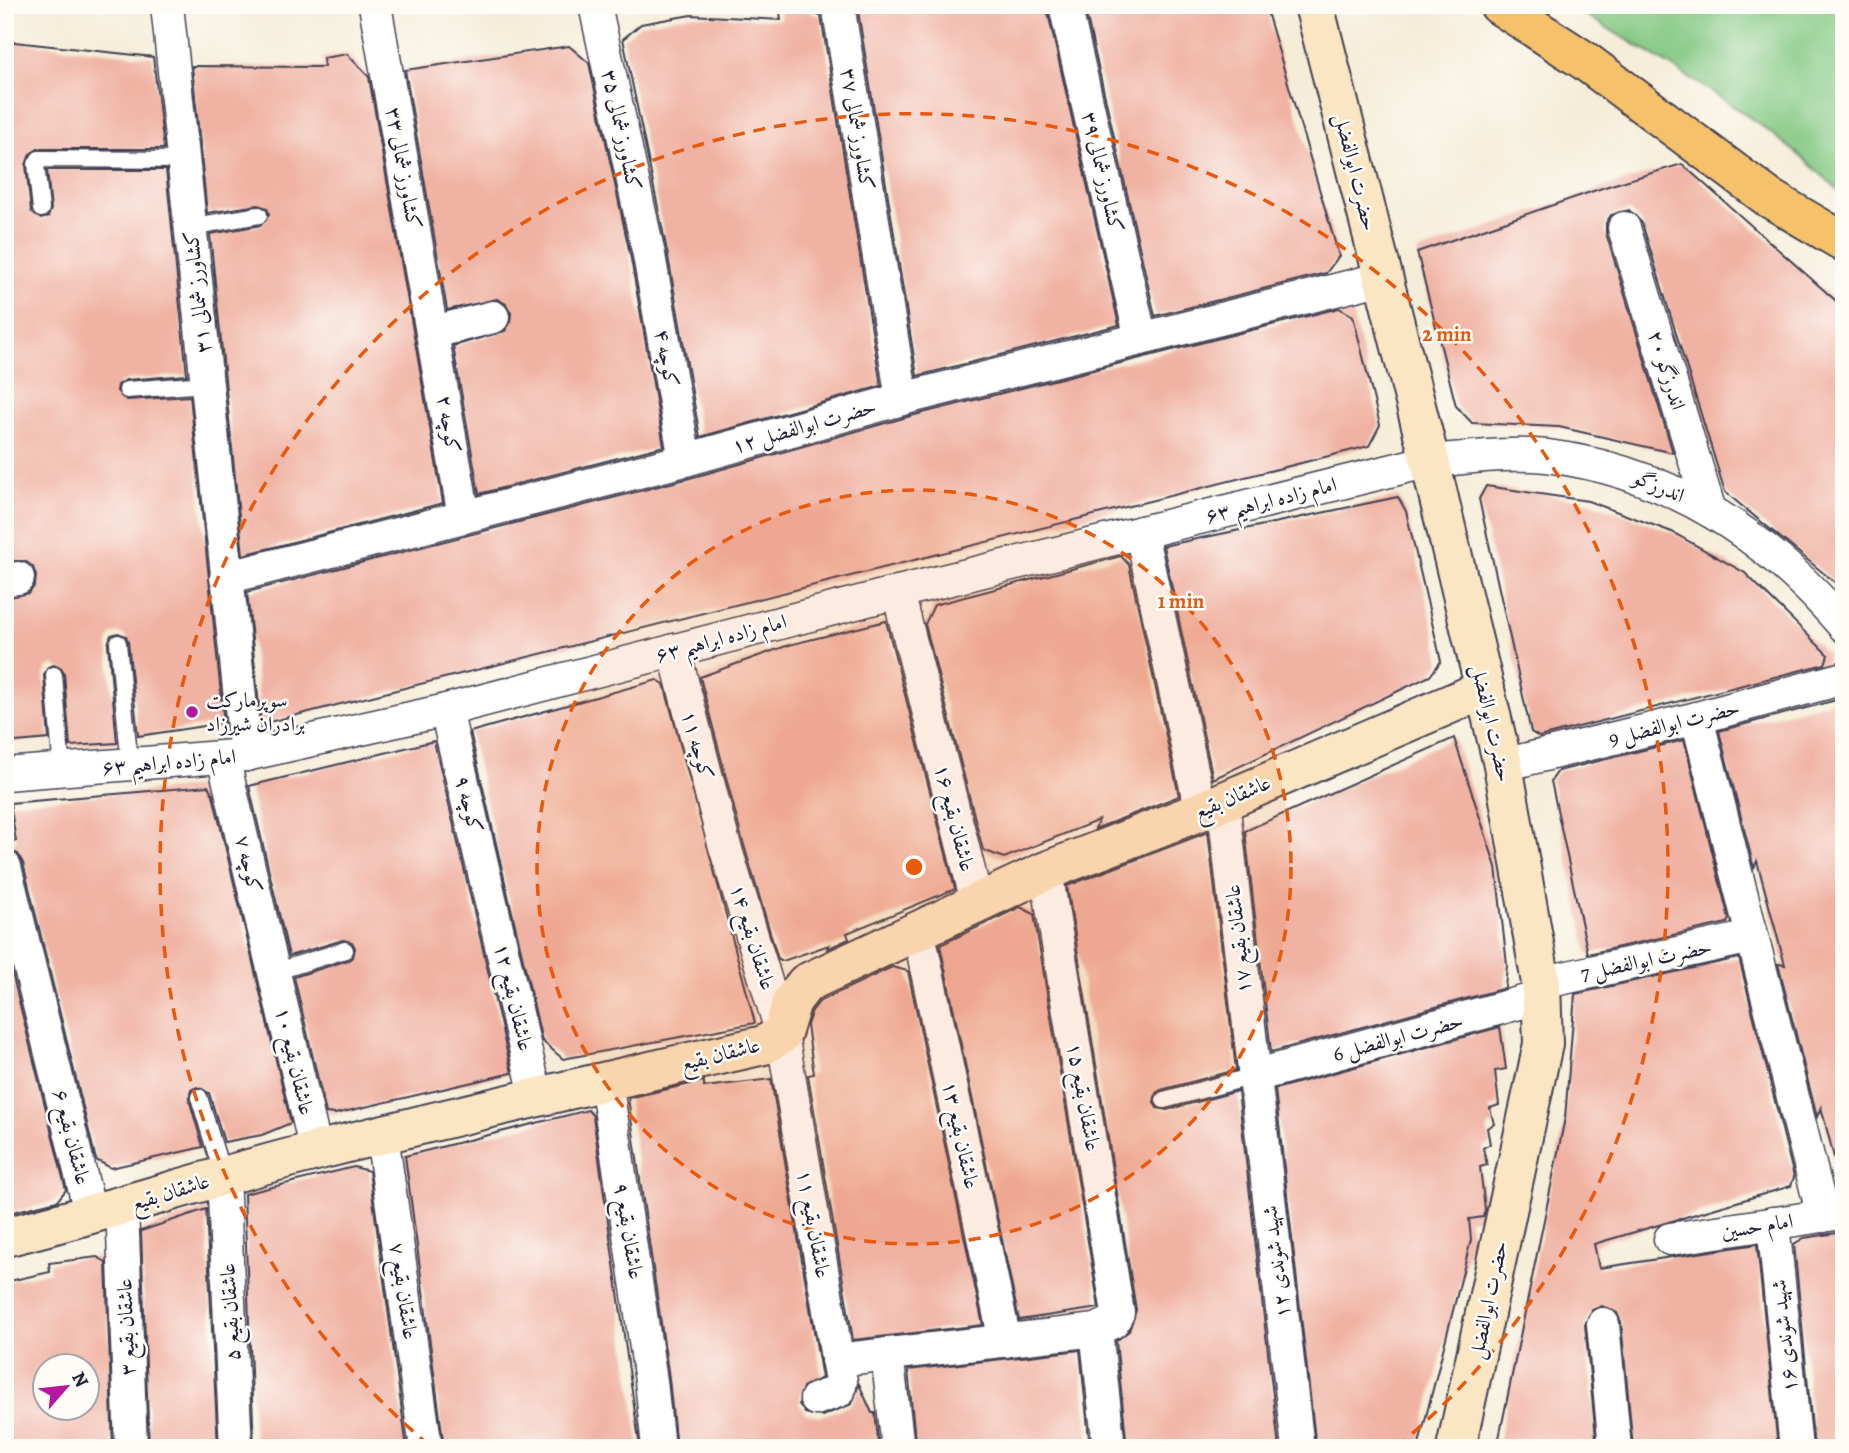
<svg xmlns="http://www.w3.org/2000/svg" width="1849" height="1453" font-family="Alegreya,Amiri,serif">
<rect width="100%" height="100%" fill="#fdfcf7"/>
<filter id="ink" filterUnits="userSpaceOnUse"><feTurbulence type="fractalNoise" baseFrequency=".0143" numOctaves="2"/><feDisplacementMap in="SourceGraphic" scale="14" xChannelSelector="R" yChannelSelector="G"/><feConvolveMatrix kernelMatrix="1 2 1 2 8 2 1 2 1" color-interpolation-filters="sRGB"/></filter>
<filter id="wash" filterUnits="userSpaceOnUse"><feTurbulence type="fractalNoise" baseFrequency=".00686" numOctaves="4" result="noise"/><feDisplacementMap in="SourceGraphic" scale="28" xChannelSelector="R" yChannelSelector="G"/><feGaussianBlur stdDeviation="1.57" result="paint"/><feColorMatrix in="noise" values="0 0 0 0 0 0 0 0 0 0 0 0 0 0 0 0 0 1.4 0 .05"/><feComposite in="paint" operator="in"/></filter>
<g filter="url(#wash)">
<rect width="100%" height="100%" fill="#f5edd8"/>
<path fill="#81c781" stroke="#52745e" stroke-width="2" d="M 1569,5 L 1844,5 L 1844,196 C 1765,116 1664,63 1569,5 Z"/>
<g id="blocks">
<g fill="#f0b2a3" fill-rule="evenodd">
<polygon points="857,5 1027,5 1048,13 1119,325 917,376"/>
<polygon points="1084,5 1265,5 1339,256 1326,273 1155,316"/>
<polygon points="797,8 821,16 881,386 700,437 667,251 623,39 641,24 691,15 781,20 780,12"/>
<polygon points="5,41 153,57 164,149 38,149 30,154 26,165 31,211 41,219 48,217 51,209 47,170 166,170 187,375 126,380 118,385 117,391 127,400 190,396 224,723 138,736 128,642 126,636 118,633 111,635 108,644 117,743 70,746 64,674 62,669 54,665 48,667 44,675 49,739 5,743 5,598 29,593 35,585 36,576 33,567 25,561 5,561"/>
<polygon points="569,46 589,63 631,259 664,446 479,494 453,346 505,331 510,323 511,313 506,304 497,299 447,310 405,70"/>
<polygon points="347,54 369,77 443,503 243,555 210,234 261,225 269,214 267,208 258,205 207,213 192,66 324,67 323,58"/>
<polygon points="1682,164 1844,308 1844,590 1725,492 1642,223 1629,210 1611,215 1606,223 1606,233 1673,453 1559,427 1472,423 1456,406 1417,252 1608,186"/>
<polygon points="1339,308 1353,316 1380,425 1369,446 261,724 247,592 690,478 907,417"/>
<polygon points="1486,486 1588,501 1672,532 1745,573 1828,655 1825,664 1539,737 1531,732 1479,499"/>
<polygon points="1398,497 1406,511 1441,661 1430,676 1213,779 1163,546"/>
<polygon points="1121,556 1129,565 1179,796 1095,829 1099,820 1004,858 983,850 925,624 934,605"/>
<polygon points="886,621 955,889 847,933 849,939 827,949 829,945 783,961 778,959 741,835 700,677 789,645"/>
<polygon points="657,680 664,684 755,1023 563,1059 542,1041 470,732"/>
<polygon points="1844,698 1844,1160 1835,1161 1821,1107 1817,1117 1778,964 1785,965 1757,861 1754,868 1719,731"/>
<polygon points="1454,738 1496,867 1507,965 1505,988 1271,1052 1245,831"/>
<polygon points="1684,740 1729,919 1727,923 1588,954 1551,781 1558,771"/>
<polygon points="434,741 512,1073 335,1114 326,1113 294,977 348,960 353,957 355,948 352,942 343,940 289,956 249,786"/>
<polygon points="208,786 213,795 291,1123 262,1135 224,1142 209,1093 197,1087 191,1090 189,1099 203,1147 111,1168 96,1160 23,863 18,854 5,849 5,842 16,841 10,803"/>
<polygon points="1208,832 1236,1070 1161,1090 1156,1093 1154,1102 1157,1108 1167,1110 1238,1091 1279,1448 1127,1448 1116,1341 1129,1331 1136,1310 1067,886"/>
<polygon points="1020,907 1034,914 1099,1308 1019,1320 940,945"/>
<polygon points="5,945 66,1190 57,1201 5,1214"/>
<polygon points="1739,958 1794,1177 1791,1186 1594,1244 1599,1268 1757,1244 1778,1448 1633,1448 1621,1322 1617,1313 1602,1306 1592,1310 1585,1325 1597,1448 1497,1448 1565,1118 1575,994"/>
<polygon points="892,967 908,971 983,1325 853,1340 808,1075 814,1074 807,1025 812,1011 820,1001"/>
<polygon points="1500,1027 1506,1069 1495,1071 1499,1105 1490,1108 1494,1124 1487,1128 1490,1144 1483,1148 1487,1165 1480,1167 1485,1210 1483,1217 1469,1219 1471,1240 1418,1448 1316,1448 1275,1089"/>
<polygon points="771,1079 822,1378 803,1387 799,1404 805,1413 822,1416 852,1404 859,1384 872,1413 875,1413 879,1448 676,1448 669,1378 628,1098 704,1081 704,1087"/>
<polygon points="588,1110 593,1116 640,1448 444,1448 405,1156"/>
<polygon points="354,1167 369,1171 407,1448 254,1448 244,1194"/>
<polygon points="206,1209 218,1448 149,1448 141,1231"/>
<polygon points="1844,1232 1844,1448 1814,1448 1794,1244 1804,1238"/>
<path d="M 97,1257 L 106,1262 L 113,1448 L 5,1448 L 5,1282 L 50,1272 L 49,1263 ZM 46,1366 L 88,1366 L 88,1408 L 46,1408 Z"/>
<polygon points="1080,1350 1090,1448 916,1448 908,1370"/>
</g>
</g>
</g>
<g filter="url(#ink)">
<use href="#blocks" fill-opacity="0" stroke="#424053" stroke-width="2"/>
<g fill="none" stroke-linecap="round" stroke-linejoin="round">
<g stroke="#424053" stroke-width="19">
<g id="lane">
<polyline points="41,209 36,164 39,159 183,160"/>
<polyline points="190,227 259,215"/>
<polyline points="127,390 206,384"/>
<polyline points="118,643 130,766"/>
<polyline points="54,675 62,772"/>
<polyline points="274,972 345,950"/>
<polyline points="199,1097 223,1176"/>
<polyline points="1164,1100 1254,1076"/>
</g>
</g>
<g stroke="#424053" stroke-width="35">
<g id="street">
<polyline points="167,5 246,755"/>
<polyline points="375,5 464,517"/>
<polyline points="595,5 649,255 685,460"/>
<polyline points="838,5 902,399"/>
<polyline points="1065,5 1141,339"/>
<polyline points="1624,228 1710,511"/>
<polyline points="434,332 493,317"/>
<polyline points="1141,532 1201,811"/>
<polyline points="226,578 685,460 902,399 1383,278"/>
<polyline points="5,580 18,578"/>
<polyline points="898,592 977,902"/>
<polyline points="674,650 723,840 782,1034 841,1381 839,1391 816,1399"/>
<polyline points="446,710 536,1095"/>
<polyline points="1697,718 1823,1216"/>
<polyline points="223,757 316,1151"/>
<polyline points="1503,765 1697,718 1844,678"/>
<path d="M 5,774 L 246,755 L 446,710 L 898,592 L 1430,461 C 1468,458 1509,452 1547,456 C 1668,471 1766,534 1844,626"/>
<polyline points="1223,801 1298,1448"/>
<polyline points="5,867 91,1216"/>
<polyline points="918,929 1005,1341"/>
<polyline points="1541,983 1751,937"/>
<polyline points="1254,1076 1541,997"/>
<polyline points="606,1081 651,1381 658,1448"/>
<polyline points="382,1135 426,1448"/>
<polyline points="223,1176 236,1448"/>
<polyline points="122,1206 131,1448"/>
<polyline points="1773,1223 1796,1448"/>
<polyline points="1670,1239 1842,1213"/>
<polyline points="1603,1324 1615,1448"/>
<polyline points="1096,1330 1109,1448"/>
<polyline points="887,1354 898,1448"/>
<polyline points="837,1360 1096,1330 1113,1322 1118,1313 1046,871"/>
</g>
</g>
<g stroke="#424053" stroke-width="42">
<g id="secondary">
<polyline points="1314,5 1430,461 1503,765 1541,983 1543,1044 1456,1448"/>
<path d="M 5,1237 C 110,1211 212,1177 316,1151 C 465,1113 614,1079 764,1045 L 782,1034 L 792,1001 L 806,983 L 1046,871 L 1201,811 L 1485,689"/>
</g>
</g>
<g stroke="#424053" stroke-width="42">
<polyline id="primary" points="1499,5 1585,61 1769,198 1844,242"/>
</g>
<use href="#lane" stroke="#fff" stroke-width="16"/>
<use href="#street" stroke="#fff" stroke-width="32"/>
<use href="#secondary" stroke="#fbe6c4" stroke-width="38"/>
<use href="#primary" stroke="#f5c16b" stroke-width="38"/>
</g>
</g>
<circle cx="914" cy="867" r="377" fill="#e8590c" fill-opacity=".12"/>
<g fill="none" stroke="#e8590c" stroke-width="3.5" stroke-dasharray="12 9">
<circle cx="914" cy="867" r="377"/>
<path d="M429 1445A754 754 0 1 1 1399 1445"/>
</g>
<circle fill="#b5179e" stroke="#fdfcf7" stroke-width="2.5" cx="192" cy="712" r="7"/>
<g text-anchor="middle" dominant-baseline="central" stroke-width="5" stroke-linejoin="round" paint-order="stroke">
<g font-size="21" fill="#22223b" stroke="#fdfcf7">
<text transform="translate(858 129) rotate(81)">کشاورز شمالی ۳۷</text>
<text transform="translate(622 130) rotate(78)">کشاورز شمالی ۳۵</text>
<text transform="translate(404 168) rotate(80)">کشاورز شمالی ۳۳</text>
<text transform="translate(1103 172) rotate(77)">کشاورز شمالی ۳۹</text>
<text transform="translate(1356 172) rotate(76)">حضرت ابوالفضل</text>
<text transform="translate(197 292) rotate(-96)">کشاورز شمالی ۳۱</text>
<text transform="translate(667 358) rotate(80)">کوچه ۴</text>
<text transform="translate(1667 370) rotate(73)">اندرزگو ۲۰</text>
<text transform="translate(449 424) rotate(81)">کوچه ۲</text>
<text transform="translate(804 426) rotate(-16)">حضرت ابوالفضل ۱۲</text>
<text transform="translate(1659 486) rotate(23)">اندرزگو</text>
<text transform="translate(1271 500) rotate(-14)">امام زاده ابراهیم ۶۳</text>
<text transform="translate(721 638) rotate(-15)">امام زاده ابراهیم ۶۳</text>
<text transform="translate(1492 723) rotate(77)">حضرت ابوالفضل</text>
<text transform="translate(1674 723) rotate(-14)">حضرت ابوالفضل 9</text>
<text transform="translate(698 745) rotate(75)">کوچه ۱۱</text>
<text transform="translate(169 762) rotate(-5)">امام زاده ابراهیم ۶۳</text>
<text transform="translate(1232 797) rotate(-23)">عاشقان بقیع</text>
<text transform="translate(469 804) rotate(76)">کوچه ۹</text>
<text transform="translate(955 818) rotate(76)">عاشقان بقیع ۱۶</text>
<text transform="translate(249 864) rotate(77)">کوچه ۷</text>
<text transform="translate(753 937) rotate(73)">عاشقان بقیع ۱۴</text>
<text transform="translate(1238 939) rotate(-96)">عاشقان بقیع ۱۷</text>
<text transform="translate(1646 960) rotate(-12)">حضرت ابوالفضل 7</text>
<text transform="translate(514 997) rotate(77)">عاشقان بقیع ۱۲</text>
<text transform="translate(1398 1037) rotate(-15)">حضرت ابوالفضل 6</text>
<text transform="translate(720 1054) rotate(-14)">عاشقان بقیع</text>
<text transform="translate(295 1061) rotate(77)">عاشقان بقیع ۱۰</text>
<text transform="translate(1084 1097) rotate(80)">عاشقان بقیع ۱۵</text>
<text transform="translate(961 1135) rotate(78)">عاشقان بقیع ۱۳</text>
<text transform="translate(72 1137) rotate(76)">عاشقان بقیع ۶</text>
<text transform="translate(170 1192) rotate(-17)">عاشقان بقیع</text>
<text transform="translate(814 1224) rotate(80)">عاشقان بقیع ۱۱</text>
<text transform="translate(1757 1226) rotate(-9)">امام حسین</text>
<text transform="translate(629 1231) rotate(81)">عاشقان بقیع ۹</text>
<text transform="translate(1276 1262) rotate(-97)">شهید شوندی ۱۲</text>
<text transform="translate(404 1291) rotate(82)">عاشقان بقیع ۷</text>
<text transform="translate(1488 1300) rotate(-78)">حضرت ابوالفضل</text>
<text transform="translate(230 1312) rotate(-93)">عاشقان بقیع ۵</text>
<text transform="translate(126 1327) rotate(-92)">عاشقان بقیع ۳</text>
<text transform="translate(1784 1336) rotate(-96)">شهید شوندی ۱۶</text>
</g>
<g font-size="21" fill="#22223b" stroke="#fdfcf7" text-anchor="start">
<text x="206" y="700">سوپرمارکت<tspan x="206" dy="24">برادران شیرزاد</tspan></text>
</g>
</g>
<circle cx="914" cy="867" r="10" fill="#e8590c" stroke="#fdfcf7" stroke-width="3.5"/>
<g font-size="21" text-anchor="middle" font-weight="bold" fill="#e8590c" stroke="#fdfcf7" stroke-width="5" stroke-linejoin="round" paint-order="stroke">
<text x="1447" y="341">2 min</text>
<text x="1181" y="608">1 min</text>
</g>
<rect width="1849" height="1453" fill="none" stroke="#fdfcf7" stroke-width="28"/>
<g transform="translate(66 1387) rotate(62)"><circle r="33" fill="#fdfcf7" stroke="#a5a5ac" stroke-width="2"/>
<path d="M0-5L12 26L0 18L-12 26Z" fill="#b5179e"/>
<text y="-10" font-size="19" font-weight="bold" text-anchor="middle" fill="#22223b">N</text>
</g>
</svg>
